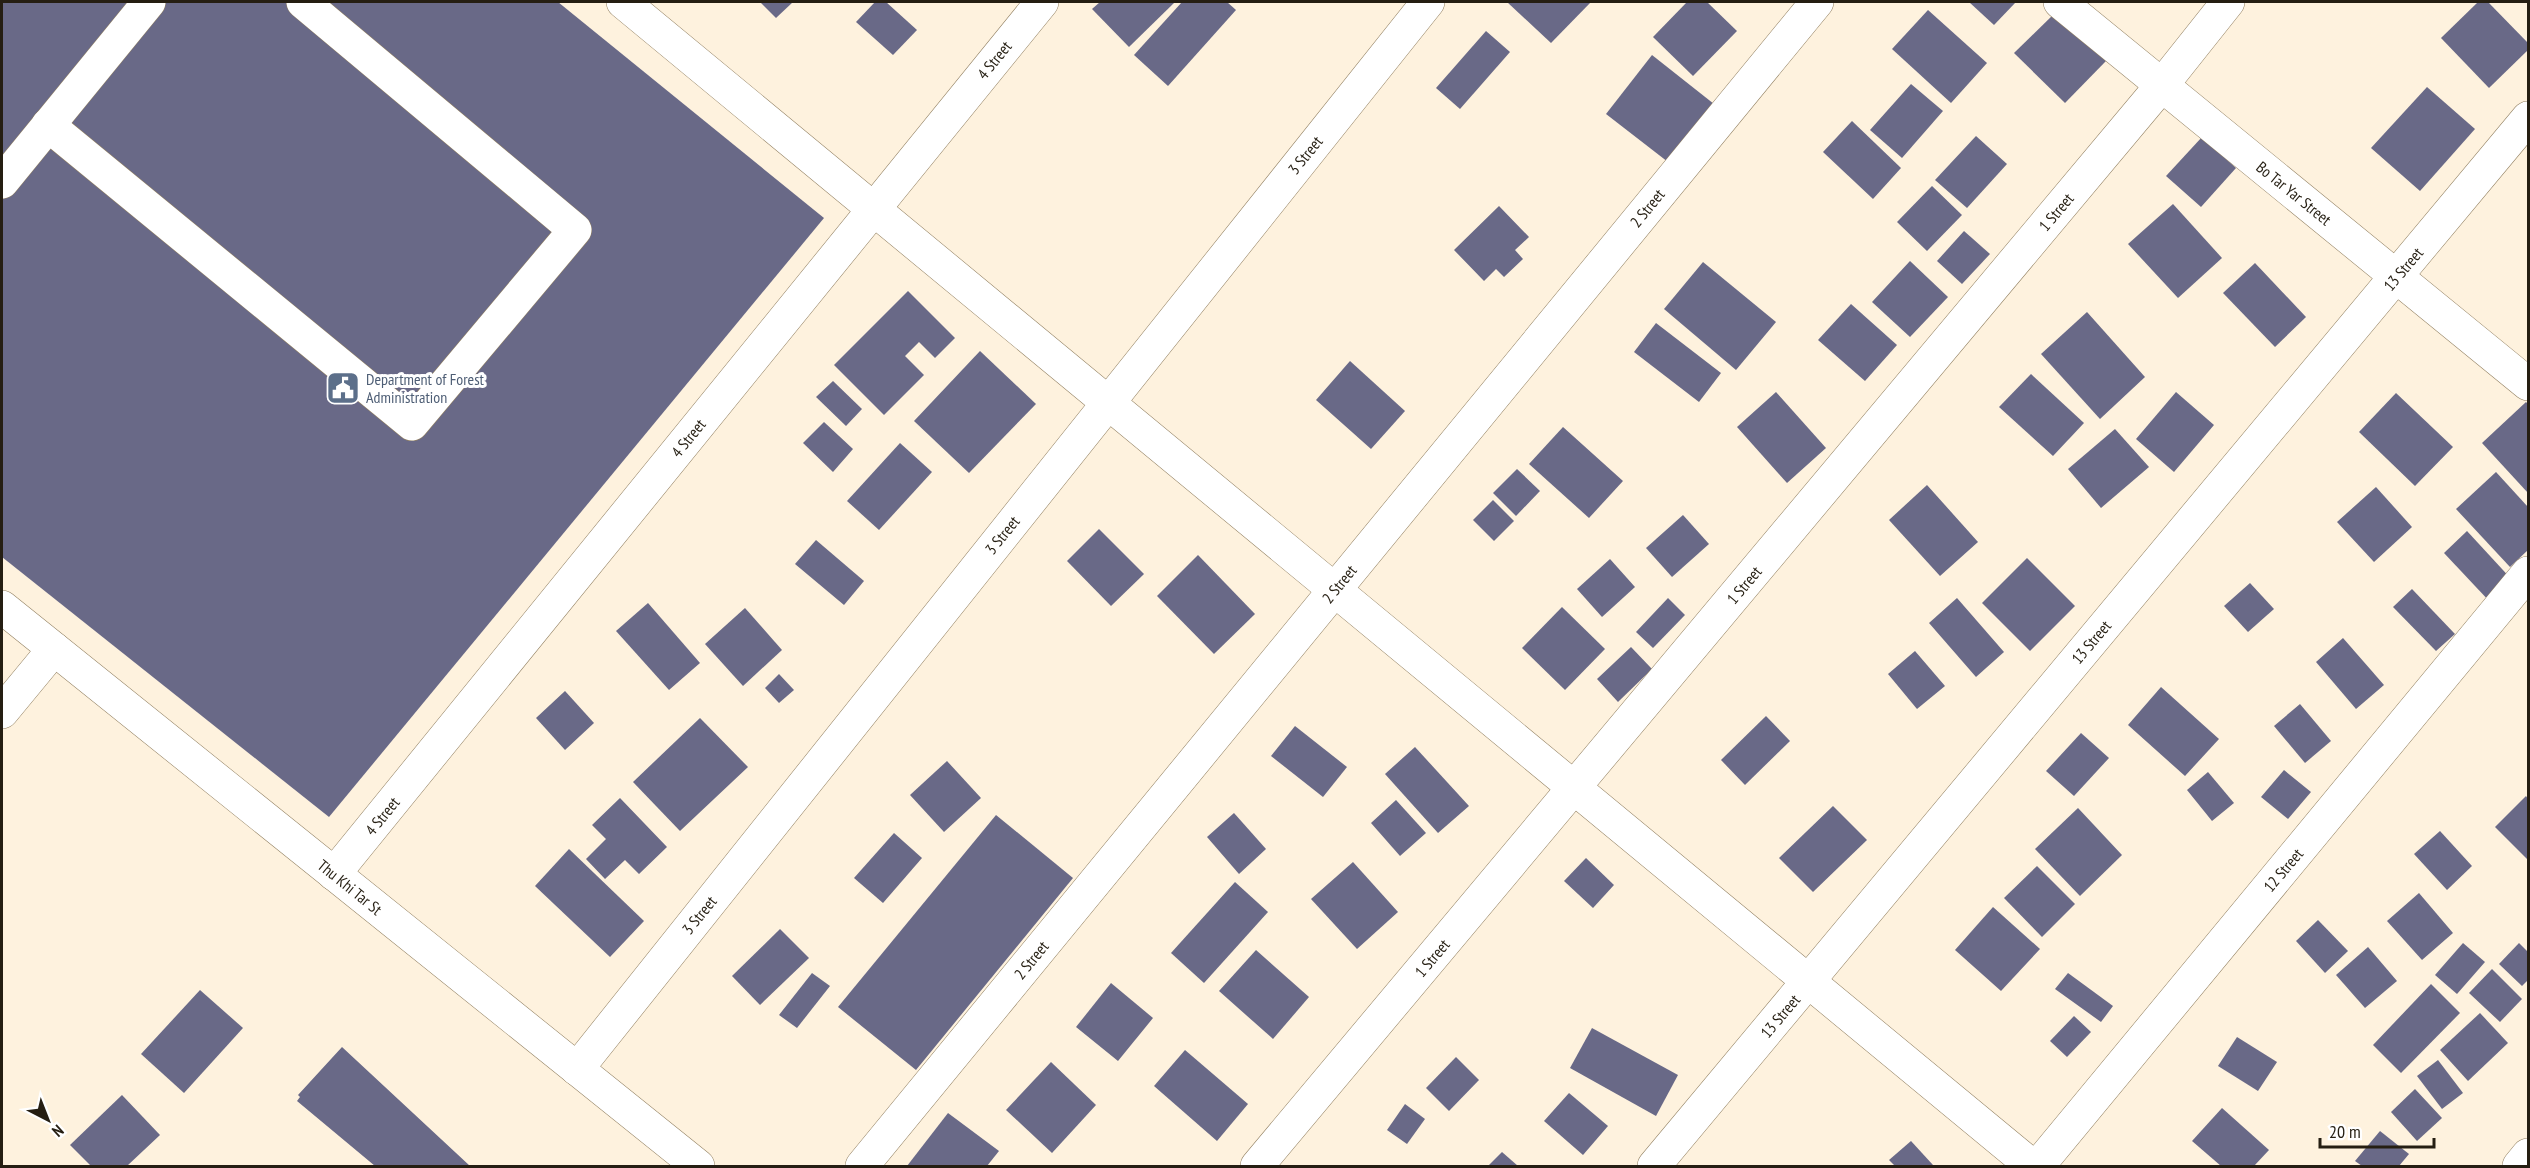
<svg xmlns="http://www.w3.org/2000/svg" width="2530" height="1168" font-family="'PT Sans Narrow',sans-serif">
<rect width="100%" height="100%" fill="#fef2de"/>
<g fill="#696987">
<polygon points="2,2 558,2 824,218 329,817 2,557"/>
<polygon points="760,2 793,2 776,18"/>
<polygon points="875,2 886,2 917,30 893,55 856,22"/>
<polygon points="1100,2 1175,2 1129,47 1092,9"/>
<polygon points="1182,2 1227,2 1236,10 1168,86 1134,55"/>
<polygon points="1507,2 1591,2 1551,43"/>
<polygon points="1687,2 1707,2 1737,31 1693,76 1653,37"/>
<polygon points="1969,2 2016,2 1994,25"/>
<polygon points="2478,2 2488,2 2528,43 2528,50 2489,88 2441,38"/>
<polygon points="1928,10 1987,63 1951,103 1892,49"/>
<polygon points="2056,12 2106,61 2065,103 2014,53"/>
<polygon points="1486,31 1510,52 1460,109 1436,88"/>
<polygon points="1652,55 1714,104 1668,162 1606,114"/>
<polygon points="1911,84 1943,111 1902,158 1870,130"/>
<polygon points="2427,87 2475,129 2420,191 2371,148"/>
<polygon points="1852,121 1901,168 1873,199 1823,152"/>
<polygon points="1976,136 2007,164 1967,208 1935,180"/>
<polygon points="2202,137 2236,168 2201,207 2166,176"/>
<polygon points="1932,186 1962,215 1927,251 1897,222"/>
<polygon points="2173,204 2222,258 2178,298 2128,244"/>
<polygon points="1499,206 1529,237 1515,250 1523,259 1504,277 1496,269 1484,281 1454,250"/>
<polygon points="1964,231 1990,254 1962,284 1937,261"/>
<polygon points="1910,261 1948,297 1910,337 1872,302"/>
<polygon points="1703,262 1776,322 1736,370 1664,309"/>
<polygon points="2255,263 2306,317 2275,347 2223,293"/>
<polygon points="908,291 955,338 935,358 919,342 905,356 924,375 884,415 834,365"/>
<polygon points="1851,304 1897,345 1865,381 1818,340"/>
<polygon points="2087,312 2145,377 2100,419 2041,354"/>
<polygon points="1656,323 1721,373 1699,402 1634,352"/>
<polygon points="980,351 1036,404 969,473 914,421"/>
<polygon points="1350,361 1405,411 1371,449 1316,400"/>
<polygon points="2031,374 2084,423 2053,456 1999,407"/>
<polygon points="833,381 862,409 846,426 816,397"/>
<polygon points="1776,392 1826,448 1787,483 1737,427"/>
<polygon points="2176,392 2214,425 2174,472 2136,439"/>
<polygon points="2396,393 2453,447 2415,486 2359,432"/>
<polygon points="2526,402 2528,404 2528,493 2482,443"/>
<polygon points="824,422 853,449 833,472 803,443"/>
<polygon points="1563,427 1623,481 1589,518 1529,464"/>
<polygon points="2115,429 2149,467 2101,508 2068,469"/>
<polygon points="900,443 932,472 879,530 847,501"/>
<polygon points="1517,469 1540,491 1516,516 1493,493"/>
<polygon points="2496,472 2528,507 2528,550 2510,567 2456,509"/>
<polygon points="1927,485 1978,542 1940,576 1889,520"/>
<polygon points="2376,487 2412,527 2374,562 2337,522"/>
<polygon points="1493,500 1514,521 1494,541 1473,520"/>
<polygon points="1683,515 1709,544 1672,577 1646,548"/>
<polygon points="1099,529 1144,574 1111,606 1067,561"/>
<polygon points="2467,531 2514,582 2491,603 2444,553"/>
<polygon points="816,540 864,581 844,605 795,564"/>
<polygon points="1198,555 1255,614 1214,654 1157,596"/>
<polygon points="2027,558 2075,606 2030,651 1982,603"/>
<polygon points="1610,559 1635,587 1602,617 1577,589"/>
<polygon points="2250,583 2274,609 2248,632 2224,606"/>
<polygon points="2412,589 2455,634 2436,651 2393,607"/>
<polygon points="1668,598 1685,615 1653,648 1636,632"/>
<polygon points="1957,598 2004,652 1976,677 1929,623"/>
<polygon points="648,603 700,663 669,690 616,631"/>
<polygon points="1562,607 1605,649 1565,690 1522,648"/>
<polygon points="745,608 782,650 743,686 705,644"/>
<polygon points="2343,638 2384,685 2356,709 2316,662"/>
<polygon points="1631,647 1652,669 1618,702 1597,679"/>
<polygon points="1915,651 1945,686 1917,709 1888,674"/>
<polygon points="779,674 794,690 779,703 765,688"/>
<polygon points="2161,687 2219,739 2185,776 2128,725"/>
<polygon points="565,691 594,723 565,750 536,718"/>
<polygon points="2300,704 2331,741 2305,763 2274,726"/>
<polygon points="1766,716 1790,741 1745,785 1721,760"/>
<polygon points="700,718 748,767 680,831 633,782"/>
<polygon points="1295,726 1347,767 1323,797 1271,756"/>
<polygon points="2081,733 2109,758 2074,796 2046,771"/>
<polygon points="1415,747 1469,806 1438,833 1385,774"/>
<polygon points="947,761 981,798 944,832 910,795"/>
<polygon points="2284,770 2311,792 2288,819 2261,797"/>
<polygon points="2208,772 2234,803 2212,821 2187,790"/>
<polygon points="2526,796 2528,799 2528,860 2495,827"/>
<polygon points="620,798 667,847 639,874 625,860 605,879 586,859 606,839 592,825"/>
<polygon points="1396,800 1426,833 1400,856 1371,823"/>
<polygon points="1833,806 1867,840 1813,892 1779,858"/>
<polygon points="2078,808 2122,855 2080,896 2035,849"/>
<polygon points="1234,813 1266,849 1239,874 1207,837"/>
<polygon points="996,815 1073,878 916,1070 838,1007"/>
<polygon points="2440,831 2472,866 2447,890 2414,854"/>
<polygon points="894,833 922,858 883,903 854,878"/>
<polygon points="569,849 644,921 610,957 535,886"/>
<polygon points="1586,858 1614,885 1593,908 1564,881"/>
<polygon points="1353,862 1398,912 1357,949 1311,899"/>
<polygon points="2037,866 2075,904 2042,937 2004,898"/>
<polygon points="1235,882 1268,912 1204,983 1171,953"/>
<polygon points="2419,893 2453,933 2422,960 2387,921"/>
<polygon points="1993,907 2040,949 2001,991 1955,950"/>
<polygon points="2318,920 2348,951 2325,973 2296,941"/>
<polygon points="780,929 809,958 760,1005 732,976"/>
<polygon points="2463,943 2485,962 2457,994 2435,975"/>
<polygon points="2519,943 2528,952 2528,980 2522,986 2499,964"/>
<polygon points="2368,947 2397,981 2365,1008 2336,975"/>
<polygon points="1256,950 1309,997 1273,1039 1219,991"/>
<polygon points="2492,969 2522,999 2500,1022 2469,993"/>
<polygon points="812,973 830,986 797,1028 779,1015"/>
<polygon points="2068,973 2113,1006 2101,1022 2055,989"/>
<polygon points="1111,983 1153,1018 1118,1061 1076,1027"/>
<polygon points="2431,984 2460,1013 2401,1073 2373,1045"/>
<polygon points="200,990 243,1028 184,1093 141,1054"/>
<polygon points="2480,1013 2508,1043 2468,1081 2440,1050"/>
<polygon points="2074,1016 2091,1032 2067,1057 2050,1041"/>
<polygon points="1592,1028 1678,1075 1656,1116 1570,1068"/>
<polygon points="2237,1037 2277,1062 2258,1091 2218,1066"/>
<polygon points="342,1047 470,1166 375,1166 297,1101 300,1097 298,1095"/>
<polygon points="1185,1050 1248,1104 1217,1141 1154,1086"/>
<polygon points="1456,1057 1479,1080 1449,1111 1426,1088"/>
<polygon points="2438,1060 2463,1093 2442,1109 2417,1076"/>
<polygon points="1051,1062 1096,1105 1052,1153 1006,1110"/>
<polygon points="2415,1089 2442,1118 2417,1141 2391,1112"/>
<polygon points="1569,1093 1608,1126 1583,1155 1544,1121"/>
<polygon points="122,1095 160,1135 127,1166 91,1166 70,1145"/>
<polygon points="1405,1104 1425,1119 1407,1144 1387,1130"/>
<polygon points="2222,1108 2269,1150 2254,1166 2221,1166 2192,1141"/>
<polygon points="948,1113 999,1151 987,1166 907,1166"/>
<polygon points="2380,1131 2409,1154 2399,1166 2362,1166 2355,1161"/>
<polygon points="1911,1141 1933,1165 1932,1166 1895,1166 1889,1160"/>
<polygon points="1502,1152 1518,1166 1488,1166"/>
</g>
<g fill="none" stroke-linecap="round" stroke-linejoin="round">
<g stroke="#928062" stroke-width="34">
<g id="minor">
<polyline points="623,2 2032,1166"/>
<polyline points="2060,2 2528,384"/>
<polyline points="48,125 412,424 575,230 303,2"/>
<polyline points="2,182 149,2"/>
<polyline points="2,607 698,1166"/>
<polyline points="2,712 54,649"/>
<polyline points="334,874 1042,2"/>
<polyline points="577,1069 1428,2"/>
<polyline points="862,1166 1817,2"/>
<polyline points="1257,1166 2162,85 2228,2"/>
<polyline points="1654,1166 2528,118"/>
<polyline points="2038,1166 2528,573"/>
<polyline points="2519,1166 2528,1155"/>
</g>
</g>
<use href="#minor" stroke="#fff" stroke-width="33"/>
</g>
<defs>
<g id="civic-square" transform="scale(1.725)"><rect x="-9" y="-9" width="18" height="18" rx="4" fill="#5c6f8a" stroke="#fff"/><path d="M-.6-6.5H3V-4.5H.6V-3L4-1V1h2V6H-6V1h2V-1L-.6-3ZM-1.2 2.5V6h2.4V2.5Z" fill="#fff"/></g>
</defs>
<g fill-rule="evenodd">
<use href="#civic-square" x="343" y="388"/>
</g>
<g text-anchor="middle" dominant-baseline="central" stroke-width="6" stroke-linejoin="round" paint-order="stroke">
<g font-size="16" fill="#251e12" stroke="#fff">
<text transform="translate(994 60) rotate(-51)">4 Street</text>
<text transform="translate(1305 155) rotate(-51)">3 Street</text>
<text transform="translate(2294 193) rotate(39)">Bo Tar Yar Street</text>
<text transform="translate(1647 208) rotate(-51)">2 Street</text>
<text transform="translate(2056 212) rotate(-50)">1 Street</text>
<text transform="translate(2403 269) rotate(-50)">13 Street</text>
<text transform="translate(688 438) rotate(-51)">4 Street</text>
<text transform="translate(1002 535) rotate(-51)">3 Street</text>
<text transform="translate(1339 584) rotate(-51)">2 Street</text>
<text transform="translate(1744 585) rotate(-50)">1 Street</text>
<text transform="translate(2091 642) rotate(-50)">13 Street</text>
<text transform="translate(382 816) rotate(-51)">4 Street</text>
<text transform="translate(2283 870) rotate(-50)">12 Street</text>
<text transform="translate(350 887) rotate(39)">Thu Khi Tar St</text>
<text transform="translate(699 915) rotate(-51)">3 Street</text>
<text transform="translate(1432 958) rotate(-50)">1 Street</text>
<text transform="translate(1031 960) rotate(-51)">2 Street</text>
<text transform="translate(1780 1016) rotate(-50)">13 Street</text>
</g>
<g font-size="16" fill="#4e5e75" stroke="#fff" text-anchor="start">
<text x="366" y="379">Department of Forest<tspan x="366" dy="18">Administration</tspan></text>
</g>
</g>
<rect width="2530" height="1168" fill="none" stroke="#251e12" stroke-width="6"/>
<g transform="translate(48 1120) rotate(138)" stroke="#ffffff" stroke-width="4.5" paint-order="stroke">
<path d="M0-4.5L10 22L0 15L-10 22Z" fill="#251e12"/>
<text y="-9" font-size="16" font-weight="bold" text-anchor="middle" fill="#251e12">N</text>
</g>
<path d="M2320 1138v9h114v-9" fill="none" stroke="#251e12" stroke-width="3"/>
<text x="2329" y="1138" font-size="18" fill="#251e12" stroke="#ffffff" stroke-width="4.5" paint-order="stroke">20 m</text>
</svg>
